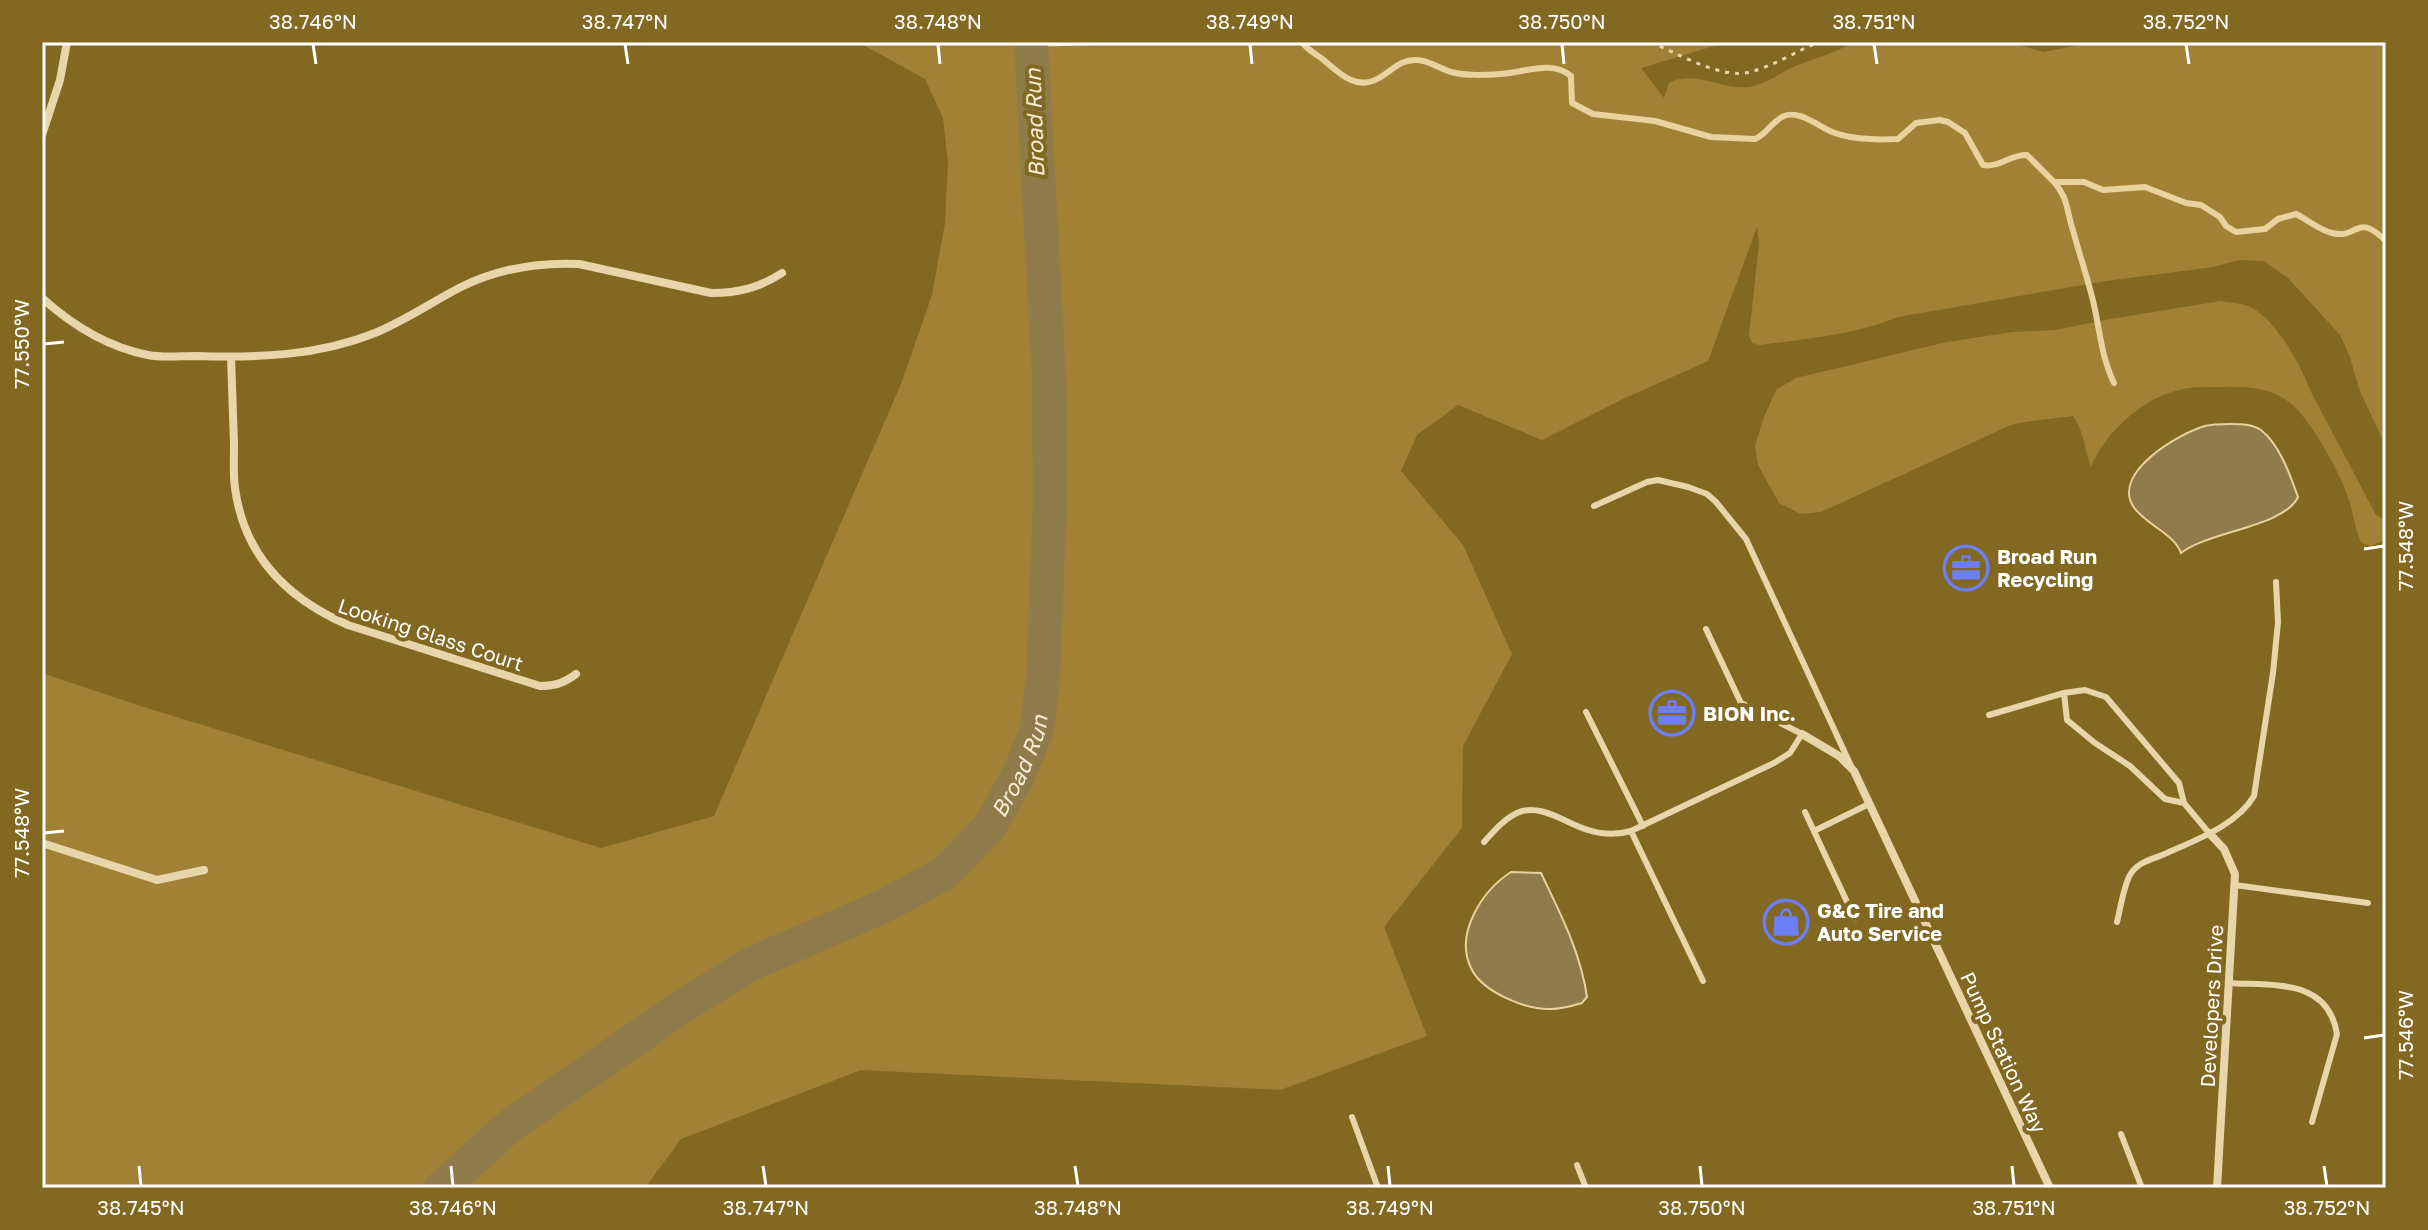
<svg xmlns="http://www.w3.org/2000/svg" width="2428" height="1230" font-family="'Golos Text',sans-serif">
<rect width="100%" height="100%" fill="#836822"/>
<g fill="#a08136">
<path d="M 858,42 L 1727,42 L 1641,68 L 1664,98 L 1669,83 C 1694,69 1722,90 1749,87 C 1765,85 1780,73 1795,66 C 1815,58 1834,54 1853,42 L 2008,42 L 2044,52 L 2094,42 L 2386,42 L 2386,447 L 2359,389 L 2350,357 L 2340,335 L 2289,279 L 2264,261 L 2238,260 L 2214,267 L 2106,281 L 1898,317 C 1853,335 1807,339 1759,345 L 1752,343 L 1749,336 L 1759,244 L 1757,227 L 1708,361 L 1623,399 L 1542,440 L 1458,405 L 1417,435 L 1401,471 L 1463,545 L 1512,654 L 1463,746 L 1462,828 L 1384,927 L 1427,1036 L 1280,1090 L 861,1070 L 681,1139 L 645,1188 L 42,1188 L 42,673 L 144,707 L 601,848 L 714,816 L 901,384 L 932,295 L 945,223 L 948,162 L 943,118 L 925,79 Z"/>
<path d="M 2221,301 C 2231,303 2243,303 2252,308 C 2278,322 2301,366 2311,392 L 2376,515 L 2386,521 L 2386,539 L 2371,546 L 2361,543 C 2356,530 2354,520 2351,507 C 2343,477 2318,434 2298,410 C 2278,389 2251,386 2224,387 C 2208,387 2191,386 2175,391 C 2141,400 2104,434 2091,467 C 2084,449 2084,430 2073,416 C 2053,419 2032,420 2011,425 L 1821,512 L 1801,514 L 1779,503 L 1758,465 L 1755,446 L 1764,417 L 1776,390 L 1796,378 L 1947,342 L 2013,332 L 2055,330 L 2110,319 Z"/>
</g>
<g fill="#907c4b" stroke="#e9d29e" stroke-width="2">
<path d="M 2230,424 C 2241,424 2252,424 2261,430 C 2280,445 2290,475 2298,497 C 2284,527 2209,531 2181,553 C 2174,533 2145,525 2133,506 C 2112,472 2180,433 2205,426 C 2213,424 2222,424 2230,424 Z"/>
<path d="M 1511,872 L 1541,873 C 1560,913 1581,953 1587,997 L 1582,1003 C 1572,1006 1562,1009 1551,1009 C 1526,1010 1482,992 1471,968 C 1454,933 1483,890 1511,872 Z"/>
</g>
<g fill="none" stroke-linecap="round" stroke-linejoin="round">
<g stroke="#e9d29e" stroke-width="6">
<path d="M 1302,42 C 1308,51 1317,54 1325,61 C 1340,74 1357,91 1379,78 C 1392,71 1400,59 1417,60 C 1428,60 1440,69 1451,72 C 1467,76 1484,75 1500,74 C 1523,73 1552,59 1571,76 L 1572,103 L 1593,114 L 1655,121 L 1711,137 L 1755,139 C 1767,134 1772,121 1784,116 C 1799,110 1817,125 1830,131 C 1850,140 1877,140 1898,139 L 1916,123 L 1940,120 L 1948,122 L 1965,133 L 1983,165 C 1999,168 2011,154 2027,155 L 2054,182 L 2084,182 L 2103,190 L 2145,187 L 2186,203 L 2201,205 L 2220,217 L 2226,226 L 2236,232 L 2265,229 L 2278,219 L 2296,214 C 2308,220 2319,230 2332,233 C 2359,240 2355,211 2386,241"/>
<polyline points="1031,44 1094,42"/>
<path d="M 2054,182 C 2068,198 2066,208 2072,227 C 2079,253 2088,279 2094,305 C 2100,332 2102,359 2114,383"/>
</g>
<path stroke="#907c4b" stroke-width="34" id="s1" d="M 441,1188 L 511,1125 L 683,1006 L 749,965 L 884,906 L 945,873 L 990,826 L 1019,774 L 1037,730 L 1043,678 L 1050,500 L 1049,379 L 1031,42"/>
<path stroke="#e8d6aa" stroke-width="3" stroke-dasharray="4 6" stroke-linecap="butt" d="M 1651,42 C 1676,53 1723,80 1750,72 C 1773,66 1796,52 1818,42"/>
<g stroke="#e8d6aa" stroke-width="6">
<polyline points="1594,506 1647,482 1658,480 1688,487 1707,494 1716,502 1746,539 1852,768"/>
<polyline points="1586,712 1643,826"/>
<polyline points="1989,715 2064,693"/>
<polyline points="2184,803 2165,799 2130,766 2095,743 2067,720 2064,693 2085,690 2106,697 2179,783 2184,803 2209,833"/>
<polyline points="1805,812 1855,919"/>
<polyline points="1814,831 1869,804"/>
<path d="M 1484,842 C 1494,831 1504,819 1517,813 C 1540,802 1567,824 1588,830 C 1603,835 1617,835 1631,831"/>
<polyline points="2235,885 2368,903"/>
<path d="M 2117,922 C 2120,910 2124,885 2130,875 C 2138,861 2154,859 2167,853 C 2196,840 2237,825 2254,796 L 2273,673 L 2278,622 L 2276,582"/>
<polyline points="1703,981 1631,831 1774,763 1790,753 1802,734 1741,703 1706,629"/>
<path d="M 2229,983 C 2273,986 2328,978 2337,1034 L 2312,1122"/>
<polyline points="1352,1117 1378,1188"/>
<polyline points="2121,1134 2142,1188"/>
<polyline points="1577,1165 1586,1188"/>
</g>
<g stroke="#e8d6aa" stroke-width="8">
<polyline points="42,135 60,80 67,42"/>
<path d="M 42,298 C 72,325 107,347 148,355 C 163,358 180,356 196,356 C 257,358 318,356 375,333 C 406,320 432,302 461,287 C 498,269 539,262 579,264 L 711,293 C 738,293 759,288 782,273"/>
<path d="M 231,357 C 232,386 233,415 234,444 C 234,459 233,474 235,488 C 244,556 288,599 348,625 L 540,686 C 555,686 564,683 576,674"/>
<polyline points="1802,734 1839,756 1854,771 2050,1188"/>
<polyline points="2209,833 2224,849 2235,874 2217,1188"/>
<polyline points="42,843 157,880 204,870"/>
</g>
</g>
<path fill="none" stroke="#fff" stroke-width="3" d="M 313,44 L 316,64M 625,44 L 628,64M 938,44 L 940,64M 1250,44 L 1252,64M 1562,44 L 1564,64M 1874,44 L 1877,64M 2186,44 L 2189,64M 44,344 L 64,342M 2364,549 L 2384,546M 44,833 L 64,831M 2364,1038 L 2384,1035M 139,1166 L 141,1186M 451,1166 L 453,1186M 763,1166 L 766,1186M 1075,1166 L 1078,1186M 1388,1166 L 1390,1186M 1700,1166 L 1702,1186M 2012,1166 L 2014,1186M 2324,1166 L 2327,1186"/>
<defs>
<g id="office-ring" transform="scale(2.3)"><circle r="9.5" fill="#836822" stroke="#6d7ff4" stroke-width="1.5"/><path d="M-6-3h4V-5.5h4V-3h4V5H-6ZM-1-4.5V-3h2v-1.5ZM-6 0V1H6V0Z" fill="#6d7ff4"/></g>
<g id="shop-ring" transform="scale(2.3)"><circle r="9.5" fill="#836822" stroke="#6d7ff4" stroke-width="1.5"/><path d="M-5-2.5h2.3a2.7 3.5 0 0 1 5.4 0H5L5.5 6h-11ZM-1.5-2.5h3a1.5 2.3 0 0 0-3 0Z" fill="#6d7ff4"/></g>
</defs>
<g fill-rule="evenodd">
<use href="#office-ring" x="1966" y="568"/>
<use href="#office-ring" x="1672" y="713"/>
<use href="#shop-ring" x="1786" y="922"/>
</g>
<g text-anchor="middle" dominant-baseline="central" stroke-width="8" stroke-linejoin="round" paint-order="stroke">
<g font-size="20" font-weight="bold" fill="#fff" stroke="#836822" text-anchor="start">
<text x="1997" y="556">Broad Run<tspan x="1997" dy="23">Recycling</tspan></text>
<text x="1703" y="713">BION Inc.</text>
<text x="1817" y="910">G&amp;C Tire and<tspan x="1817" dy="23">Auto Service</tspan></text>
</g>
<g font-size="20" fill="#fff" stroke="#836822">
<text transform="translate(431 634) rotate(18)">Looking Glass Court</text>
<text transform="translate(2211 1006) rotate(-87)">Developers Drive</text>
<text transform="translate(2004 1052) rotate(65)">Pump Station Way</text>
</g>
<g font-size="22" font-style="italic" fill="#f7edd7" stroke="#836822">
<text transform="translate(1034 123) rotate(-92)">Broad Run</text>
<text stroke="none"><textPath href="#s1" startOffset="730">Broad Run</textPath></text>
</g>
</g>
<rect width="2428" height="1230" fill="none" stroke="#836822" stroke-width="88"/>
<rect x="44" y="44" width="2340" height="1142" fill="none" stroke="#fff" stroke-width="3"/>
<g font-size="20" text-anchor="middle" fill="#fff">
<text x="313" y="29">38.746°N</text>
<text x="625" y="29">38.747°N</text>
<text x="938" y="29">38.748°N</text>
<text x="1250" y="29">38.749°N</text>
<text x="1562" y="29">38.750°N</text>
<text x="1874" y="29">38.751°N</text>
<text x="2186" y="29">38.752°N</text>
<text transform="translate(22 344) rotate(-90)" y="7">77.550°W</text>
<text transform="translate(2406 546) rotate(-90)" y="7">77.548°W</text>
<text transform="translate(22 833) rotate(-90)" y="7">77.548°W</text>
<text transform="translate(2406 1035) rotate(-90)" y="7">77.546°W</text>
<text x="141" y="1215">38.745°N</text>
<text x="453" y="1215">38.746°N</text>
<text x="766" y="1215">38.747°N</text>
<text x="1078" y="1215">38.748°N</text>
<text x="1390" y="1215">38.749°N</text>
<text x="1702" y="1215">38.750°N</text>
<text x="2014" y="1215">38.751°N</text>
<text x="2327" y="1215">38.752°N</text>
</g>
</svg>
